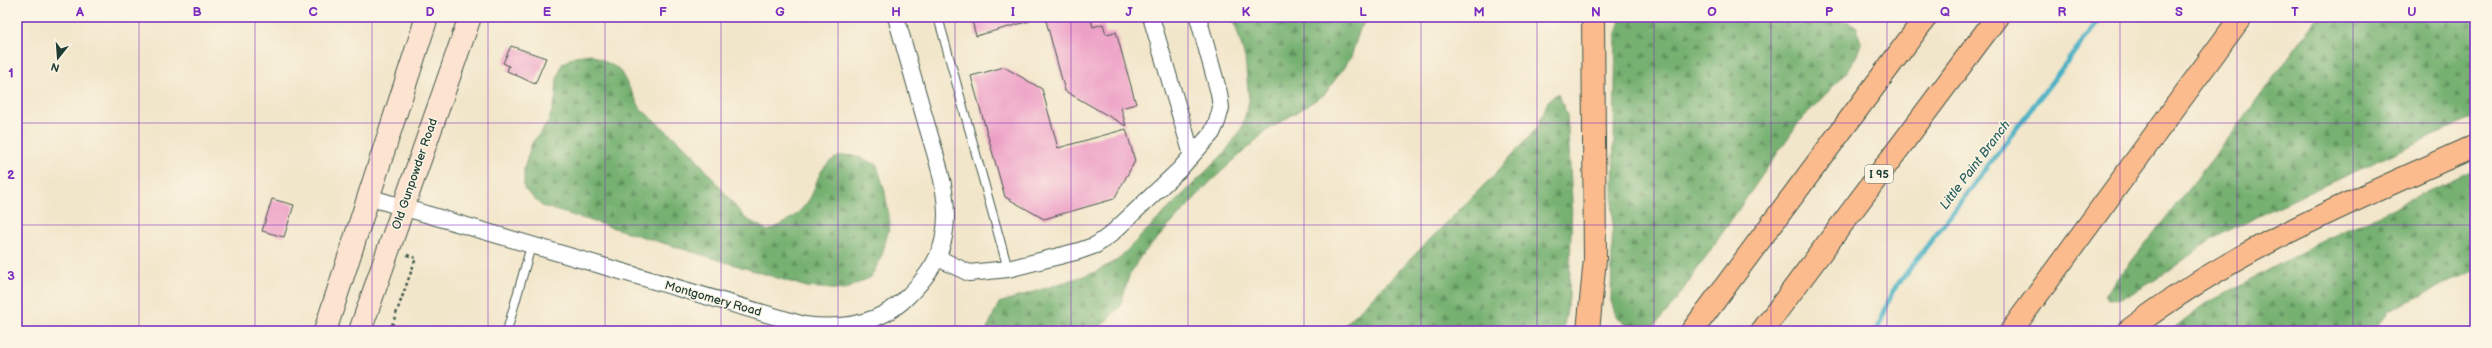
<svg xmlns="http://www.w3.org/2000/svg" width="2492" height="348" font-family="'Balsamiq Sans',sans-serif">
<defs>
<pattern id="forest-firs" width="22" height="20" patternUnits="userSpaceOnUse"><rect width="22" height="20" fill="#76b171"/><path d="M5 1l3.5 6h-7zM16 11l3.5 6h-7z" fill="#60915e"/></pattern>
</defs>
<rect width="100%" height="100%" fill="#fcf5e5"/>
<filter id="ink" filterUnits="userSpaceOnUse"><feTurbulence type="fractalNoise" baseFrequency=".025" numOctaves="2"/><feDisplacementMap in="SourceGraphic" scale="8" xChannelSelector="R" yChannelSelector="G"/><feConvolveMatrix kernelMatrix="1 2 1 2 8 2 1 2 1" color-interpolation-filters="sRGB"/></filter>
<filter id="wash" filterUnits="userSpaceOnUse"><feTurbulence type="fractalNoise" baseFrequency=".012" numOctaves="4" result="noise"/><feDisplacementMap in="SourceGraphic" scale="16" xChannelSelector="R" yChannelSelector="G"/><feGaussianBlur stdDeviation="0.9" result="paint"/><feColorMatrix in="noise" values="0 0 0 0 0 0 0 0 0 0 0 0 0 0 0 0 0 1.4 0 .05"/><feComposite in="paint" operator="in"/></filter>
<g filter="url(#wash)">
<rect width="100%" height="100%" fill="#f2e6ca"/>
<g fill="url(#forest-firs)" stroke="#4a7752">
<polygon points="1233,17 1369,17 1360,29 1351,57 1325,94 1265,132 1211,181 1140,257 1129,276 1120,307 1096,331 986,331 999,303 1093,273 1116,261 1225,152 1241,130 1249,101 1245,58"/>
<polygon points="1621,17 1792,17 1849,22 1857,27 1861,43 1857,55 1846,73 1799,122 1671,307 1655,325 1643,329 1628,325 1616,316 1611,301 1616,33"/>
<path d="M 2318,17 L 2475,17 L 2475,116 L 2247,221 C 2235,227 2223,233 2211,240 C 2189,255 2132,302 2108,300 L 2105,295 L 2238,126 Z"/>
<path d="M 591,54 L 619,69 L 641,109 L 691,152 L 745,218 L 768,231 C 784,224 799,215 809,200 C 815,191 816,178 823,169 C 839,148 857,155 877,165 L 885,192 L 890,224 L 882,255 L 871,277 L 844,290 L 807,287 L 542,206 L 524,189 L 524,169 L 532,143 L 548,123 L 556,97 L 557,79 L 562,64 L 575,56 Z"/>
<polygon points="1558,93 1567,115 1572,201 1569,298 1563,331 1339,331 1496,173 1538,127 1548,101"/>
<polygon points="2475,170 2475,270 2388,311 2373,331 2170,331 2202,306 2322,241"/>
</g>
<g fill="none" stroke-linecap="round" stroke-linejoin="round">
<polyline stroke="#45b0c4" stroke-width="5" points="1877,331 1892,292 2101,17"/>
</g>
<g id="blocks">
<g fill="#eda0c6">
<polygon points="971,17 1029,17 1030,21 976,36"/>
<polygon points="1045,17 1090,17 1093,27 1103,24 1106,34 1116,32 1136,104 1121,108 1126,126 1065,91"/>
<polygon points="511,46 546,58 535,84 507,71 509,66 503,63"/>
<polygon points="1004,67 1042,89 1058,148 1126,129 1135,161 1114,199 1044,219 1005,197 971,76"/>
<polygon points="272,199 294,205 284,237 262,231"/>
</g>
</g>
</g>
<g filter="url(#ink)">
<use href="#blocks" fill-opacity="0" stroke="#3f564a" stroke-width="1"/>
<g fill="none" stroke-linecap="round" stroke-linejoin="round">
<g stroke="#3f564a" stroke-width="10">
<g id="lane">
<polyline points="938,17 1008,269"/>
<polyline points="507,331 531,246"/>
</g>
</g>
<g stroke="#3f564a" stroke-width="18">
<g id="street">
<polyline points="1151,17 1192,155"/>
<path d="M 368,197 L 804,325 C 843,330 882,324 910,294 C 925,279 938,262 943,241 C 953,200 936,158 925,119 C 915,85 906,51 896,17"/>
<polyline points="938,258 969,273 1008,269 1079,251 1096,245 1110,235 1179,170 1212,133 1217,122 1221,108 1219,93 1198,17"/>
</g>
</g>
<g stroke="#3f564a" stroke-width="24">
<g id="secondary">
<polyline points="325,331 427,17"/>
<polyline points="360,331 470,17"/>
</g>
</g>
<g stroke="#3f564a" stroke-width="24">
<g id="highway">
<polyline points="1588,331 1595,259 1593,17"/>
<polyline points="1692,331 1926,17"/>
<polyline points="1762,331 1997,17"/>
<polyline points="2011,331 2241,17"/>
<path d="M 2128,331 C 2232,250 2355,200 2475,146"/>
</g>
</g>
<polyline stroke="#3f564a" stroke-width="2.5" stroke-dasharray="3 3" stroke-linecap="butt" points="390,331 416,258 407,255"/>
<use href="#lane" stroke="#fff" stroke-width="8"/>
<use href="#street" stroke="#fff" stroke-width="16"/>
<use href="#secondary" stroke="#fde4d1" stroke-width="22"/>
<use href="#highway" stroke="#fbbb8d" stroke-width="22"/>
</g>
</g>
<path fill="none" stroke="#7b2cbf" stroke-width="1" stroke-opacity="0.55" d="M 139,17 L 139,331M 255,17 L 255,331M 372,17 L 372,331M 488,17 L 488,331M 605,17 L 605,331M 721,17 L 721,331M 838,17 L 838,331M 955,17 L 955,331M 1071,17 L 1071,331M 1188,17 L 1188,331M 1304,17 L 1304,331M 1421,17 L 1421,331M 1537,17 L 1537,331M 1654,17 L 1654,331M 1771,17 L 1771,331M 1887,17 L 1887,331M 2004,17 L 2004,331M 2120,17 L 2120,331M 2237,17 L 2237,331M 2353,17 L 2353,331M 17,123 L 2475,123M 17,225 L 2475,225"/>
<g text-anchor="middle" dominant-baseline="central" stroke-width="3" stroke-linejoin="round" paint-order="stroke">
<rect fill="#fcf5e5" stroke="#617469" stroke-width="1" x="1865" y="165" width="28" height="18" rx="3"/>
<g font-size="11" font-weight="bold" fill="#1f3d34">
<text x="1879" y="174">I 95</text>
</g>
<g font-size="12" fill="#1f3d34" stroke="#fcf5e5">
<text transform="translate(415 174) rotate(-71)">Old Gunpowder Road</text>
<text transform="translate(713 299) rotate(16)">Montgomery Road</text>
</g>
<g font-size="13" font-style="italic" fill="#2a605f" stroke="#fcf5e5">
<text transform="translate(1975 165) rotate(-53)">Little Paint Branch</text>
</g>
</g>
<rect width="2492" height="348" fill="none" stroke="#fcf5e5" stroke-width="44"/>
<g transform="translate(58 58) rotate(197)" stroke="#fcf5e5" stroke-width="3" paint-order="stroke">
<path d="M0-3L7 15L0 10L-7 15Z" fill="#1f3d34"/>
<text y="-6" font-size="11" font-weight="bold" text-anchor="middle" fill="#1f3d34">N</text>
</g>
<rect x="22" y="22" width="2448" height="304" fill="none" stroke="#7b2cbf" stroke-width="1.5"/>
<g font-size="13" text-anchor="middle" font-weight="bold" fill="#7b2cbf">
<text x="80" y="16">A</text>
<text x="197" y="16">B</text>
<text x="313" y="16">C</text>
<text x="430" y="16">D</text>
<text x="547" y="16">E</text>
<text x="663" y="16">F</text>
<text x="780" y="16">G</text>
<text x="896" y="16">H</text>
<text x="1013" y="16">I</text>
<text x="1129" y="16">J</text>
<text x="1246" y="16">K</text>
<text x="1363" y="16">L</text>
<text x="1479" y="16">M</text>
<text x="1596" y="16">N</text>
<text x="1712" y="16">O</text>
<text x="1829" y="16">P</text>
<text x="1945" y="16">Q</text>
<text x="2062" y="16">R</text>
<text x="2179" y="16">S</text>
<text x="2295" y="16">T</text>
<text x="2412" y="16">U</text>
<text x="11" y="77">1</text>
<text x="11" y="179">2</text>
<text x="11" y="280">3</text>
</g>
</svg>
